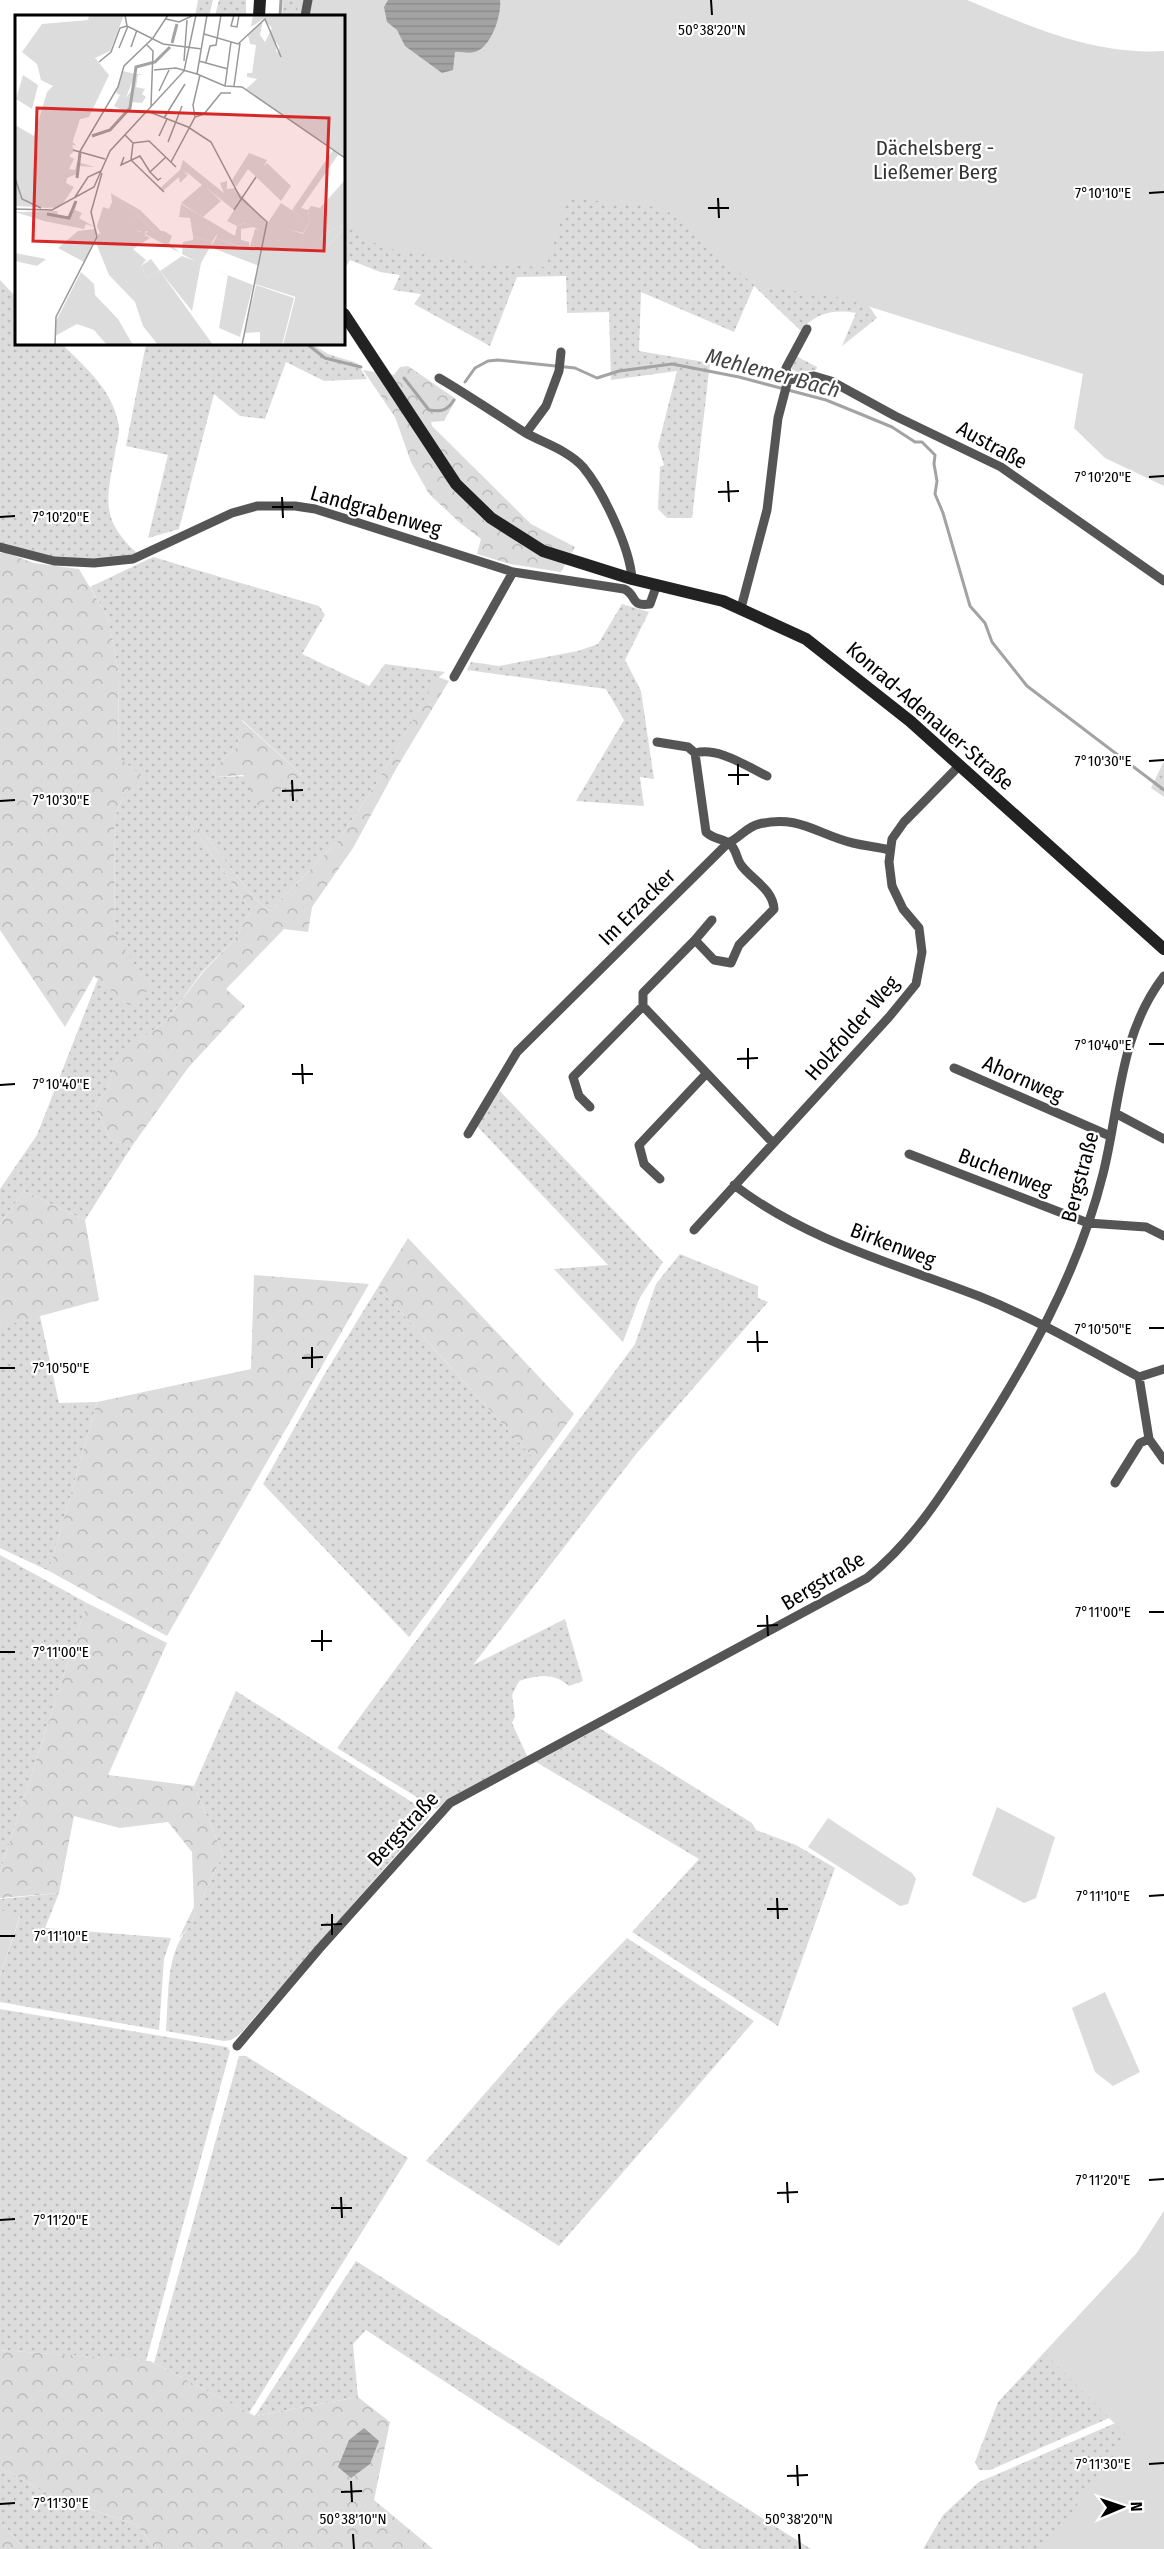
<svg xmlns="http://www.w3.org/2000/svg" width="1164" height="2549" font-family="'Fira Sans Condensed',sans-serif">
	<style>
		.grass { fill: url(#grass-dots); fill-rule: evenodd }
		.forest { fill: url(#forest-crowns) }
		.park { fill: #dcdcdc }
		.water { fill: url(#water-rules) }
		.lines { fill: none; stroke-linecap: round; stroke-linejoin: round }
		.stream { stroke: #a3a3a3; stroke-width: 3 }
		.street { stroke: #555; stroke-width: 9 }
		.secondary { stroke: #222; stroke-width: 12 }
		.ticks { fill: none; stroke: #000; stroke-width: 2 }
		.labels { text-anchor: middle; dominant-baseline: central; stroke-width: 4.5; stroke-linejoin: round; paint-order: stroke }
		.park-label { font-size: 21px; fill: #333; stroke: #fff }
		.street-label { font-size: 21px; fill: #000; stroke: #fff }
		.water-label { font-size: 22px; font-style: italic; fill: #444; stroke: #fff }
		.inset-river { fill: none; stroke: #a3a3a3; stroke-width: 3 }
		.inset-road { fill: none; stroke: #999; stroke-width: 1.5 }
		.view { fill: #d62828; fill-opacity: 0.15; stroke: #d62828; stroke-width: 3 }
		.inset-edge { fill: none; stroke: #000; stroke-width: 3 }
		.ticks-label { font-size: 15px; text-anchor: middle; fill: #000; stroke: #fff; stroke-width: 4.5; stroke-linejoin: round; paint-order: stroke }
	</style>
	<defs>
		<pattern id="grass-dots" width="8" height="8" patternUnits="userSpaceOnUse" patternTransform="scale(1.5)"><rect width="8" height="8" fill="#dcdcdc"/><path d="M2 2h.1M6 6h.1" fill="none" stroke="#bbb" stroke-width="1.8" stroke-linecap="round"/></pattern>
		<pattern id="forest-crowns" width="20" height="18" patternUnits="userSpaceOnUse" patternTransform="scale(1.5)"><rect width="20" height="18" fill="#dcdcdc"/><path d="M2 6a3 3 0 1 1 6 0M12 15a3 3 0 1 1 6 0" fill="none" stroke="#bbb"/></pattern>
		<pattern id="water-rules" width="6" height="5" patternUnits="userSpaceOnUse" patternTransform="scale(1.5)"><rect width="6" height="5" fill="#a3a3a3"/><path d="M0 2.5h6" fill="none" stroke="#8b8b8b"/></pattern>
	</defs>
	<rect width="100%" height="100%" fill="#fff"/>
	<path class="grass" d="M198,0H213L209,16H195Z
		M219,0H246V16H215Z
		M283,0H388L764,147L877,318L842,346L856,313C835,309 814,313 801,331L754,286L734,332L641,292L639,351L710,363L692,518H667L658,509L660,467L664,465L658,446L677,371L611,380L609,312L567,313L566,276L517,277L490,346L414,304L421,294L393,290L400,275L380,272L350,260L344,270V16H282Z
		M0,280L16,297V344H62C86,368 113,390 119,426C120,434 116,444 115,453C107,498 99,519 137,553L132,557L94,560L55,558L0,543Z
		M146,344H312L328,354L357,363L367,379L324,381L286,362L265,419L240,416L214,394L179,529L148,538L168,455L126,446Z
		M796,356L817,367L816,370L797,372L791,369Z
		M153,557L319,606L325,615L302,654L369,686L385,664L445,672L438,678L376,784L337,842L270,911L255,899L188,814L186,818L251,910L235,939L202,972L167,1020L117,1057L108,1087L95,1108L111,1140L132,1146L85,1220L24,1191L0,1224V1189L37,1135L98,979L129,1006L149,989L115,934L114,819L125,792L118,757L119,673L108,618L90,587ZM242,720L301,774V775L216,777L212,770L237,747Z
		M622,604L649,612L625,660L641,691L654,779L640,777L644,806L576,801L624,720L606,689L467,670L471,662L499,666L578,651L598,644Z
		M1164,761V797L1151,788Z
		M497,1088L663,1262L639,1299L623,1342L554,1269L608,1265L476,1125Z
		M680,1254L758,1286V1298L768,1302L637,1453L473,1665L565,1619L583,1681L569,1686C553,1672 538,1675 519,1681L512,1695L515,1717L512,1723L527,1756L436,1809L337,1748L635,1344L656,1284Z
		M378,1287L538,1463L409,1637L263,1484L324,1375Z
		M40,1316L59,1403L97,1402L49,1571L0,1548V1324Z
		M0,1555L87,1603L0,1872Z
		M236,1691L426,1811L429,1817L240,2034L231,2040L224,2041L166,2031C169,1998 165,1954 188,1929L223,1854L194,1786Z
		M599,1728L752,1823L756,1830L796,1845L835,1868L778,2026L632,1932L699,1859L536,1762Z
		M59,1893L45,1928L171,1938L164,1959L159,2030L0,2002V1976L20,1917L0,1910V1899Z
		M627,1938L754,2021L559,2246L426,2161L557,2011Z
		M0,2009L227,2047L230,2051L146,2361L0,2350Z
		M239,2056H246L408,2158L249,2413L154,2363Z
		M1164,2211V2394L990,2470H979L975,2462L998,2402L1137,2253Z
		M356,2261L811,2549H701L366,2330L353,2344L358,2397L255,2416Z
		M1164,2402V2521L1161,2549H923L943,2515L979,2482Z
		M0,2467L52,2496L137,2525L155,2549H24L0,2521Z"/>
	<path class="forest" d="M408,366L456,399L444,421L431,422L432,426L531,524L575,547L561,572L510,564L477,554L481,539L460,523L429,494L411,462L395,417L363,370L394,375L400,367Z
		M4,552L34,563L79,569L108,618L119,673L118,757L144,777L125,792L114,819L115,933L150,989L129,1006L94,976L65,1027L0,930V553Z
		M438,677L449,681L396,769L353,848L312,907L308,932L284,929L226,989L245,1006L188,1068L132,1146L111,1140L95,1108L108,1087L117,1056L167,1020L203,972L235,939L251,910L186,818L188,814L255,899L270,911L337,842L376,784Z
		M241,720L301,774L258,806L243,775L216,777L212,770L237,747Z
		M24,1191L85,1220L99,1300L15,1323L0,1324V1224Z
		M408,1238L574,1414L538,1463L378,1287Z
		M254,1275L369,1284L167,1636L49,1571L97,1402L251,1369Z
		M87,1603L167,1643L108,1775L194,1786L223,1854L188,1929L179,1938L194,1907L192,1852L168,1822L120,1828L74,1816L59,1893L0,1898V1872Z
		M0,2350L150,2361L255,2416L358,2397L390,2422L374,2500L433,2549H155L137,2525L52,2496L0,2467Z
		M0,2521L24,2549H0Z"/>
	<path class="park" d="M298,0H967C1032,27 1092,55 1164,51V486L1105,458L1074,428L1083,374L842,298L754,285L664,208L568,198L546,267L490,265L384,248L344,226V16H297Z
		M997,1807L1055,1837L1036,1898L1024,1903L972,1875Z
		M828,1818L912,1873L916,1879L908,1904L900,1906L808,1847Z
		M0,1910L20,1916L0,1976Z
		M1105,1992L1140,2072L1113,2086L1095,2072L1072,2008Z
		M1164,2211V2549H1044L1128,2437L1044,2353L1137,2253Z"/>
	<path class="water" d="M388,0H500C502,14 491,49 474,52C468,54 461,51 455,52L453,70L442,73L405,46L397,30L387,22L384,7Z
		M364,2428L379,2441L370,2464L351,2478L338,2467L349,2440Z"/>
	<g class="lines">
		<path class="stream" d="M280,16L281,0
			M307,344L325,358L361,367
			M404,378L429,410C441,412 447,411 454,400
			M465,382L475,368L488,361L498,360L575,368L597,378L619,371L672,364L739,377L826,400L858,413L892,427L915,442H922L935,455L934,464L937,481L935,494L943,513L970,606L985,623L992,642L1027,686L1164,790"/>
		<path class="street" d="M305,16L308,0
			M439,378C468,395 496,414 524,432C543,443 568,450 583,467C603,491 630,548 632,579
			M788,380L814,376L831,381L895,416L1001,467L1164,581
			M526,433L546,406L559,371L561,352
			M0,547L54,561L94,563L133,559L232,513L257,506H295L315,509L513,572L624,589C638,595 629,607 650,604L657,584
			M741,608L767,510L778,418L788,380L786,368L807,329
			M454,677L513,572
			M657,742L688,747L695,753
			M695,940L712,920
			M643,1006V993L695,940L714,960L731,963L739,945L774,909C773,889 752,880 741,865C736,858 737,850 730,844C723,838 714,840 706,832L695,753C719,747 746,766 767,776
			M954,1068L1110,1136
			M590,1107L579,1096L573,1077L643,1006L773,1143
			M1115,1113L1164,1139
			M468,1134L517,1052L728,843C740,838 746,827 759,824C799,814 818,835 853,843C865,846 878,847 890,850
			M909,1154L1088,1223L1146,1227L1164,1236
			M660,1179L644,1164L639,1145L706,1074
			M734,1185C807,1241 896,1264 981,1297C1036,1319 1087,1349 1139,1377L1164,1369
			M694,1230L889,1017L916,984L922,952L919,928L903,909L892,886L889,862L892,839L904,822L959,766
			M1139,1377L1149,1439L1164,1460
			M1115,1483L1140,1443L1149,1439
			M237,2046L319,1949L450,1803L867,1578C912,1542 941,1496 972,1448C1027,1363 1078,1274 1103,1174C1120,1106 1119,1034 1164,976"/>
		<path class="secondary" d="M259,16L260,0
			M344,314L456,484L491,518L543,551L632,579L723,601L806,639L910,721L1164,949"/>
	</g>
	<path class="ticks" d="M711,0L712,15M1149,193L1164,192M718,198L719,218M708,208H729M1149,477L1164,476M728,481L729,502M718,492L739,491M282,497L283,518M272,507H293M0,517L15,516M1149,761L1164,760M738,764V785M728,775H749M292,780L293,801M282,791L303,790M0,801L15,800M1149,1044H1164M748,1048V1069M737,1059L758,1058M302,1064L303,1084M292,1074H313M0,1085L15,1084M1149,1328H1164M757,1331L758,1352M747,1342H768M312,1347V1368M302,1358L323,1357M0,1368H15M1149,1612H1164M767,1615L768,1636M757,1626L778,1625M322,1630V1651M311,1641H332M0,1652H15M1149,1896L1164,1895M777,1898L778,1919M767,1909H788M332,1914V1935M321,1925L342,1924M0,1936H15M1149,2180L1164,2179M787,2182L788,2203M777,2193L798,2192M341,2197L342,2218M331,2208H352M0,2220L15,2219M1149,2464L1164,2463M797,2465L798,2486M787,2476L808,2475M351,2481L352,2502M341,2492L362,2491M0,2504L15,2503M353,2534L354,2549M799,2534L800,2549"/>
	<g class="labels">
		<g class="park-label">
			<text x="935" y="148">Dächelsberg -<tspan x="935" dy="24">Ließemer Berg</tspan></text>
		</g>
		<g class="street-label">
			<text transform="translate(992 445) rotate(29)">Austraße</text>
			<text transform="translate(376 511) rotate(16)">Landgrabenweg</text>
			<text transform="translate(930 716) rotate(41)">Konrad-Adenauer-Straße</text>
			<text transform="translate(637 907) rotate(-45)">Im Erzacker</text>
			<text transform="translate(852 1028) rotate(-49)">Holzfolder Weg</text>
			<text transform="translate(1023 1079) rotate(24)">Ahornweg</text>
			<text transform="translate(1005 1172) rotate(21)">Buchenweg</text>
			<text transform="translate(1080 1177) rotate(-75)">Bergstraße</text>
			<text transform="translate(893 1245) rotate(21)">Birkenweg</text>
			<text transform="translate(823 1581) rotate(-31)">Bergstraße</text>
			<text transform="translate(403 1829) rotate(-47)">Bergstraße</text>
		</g>
		<g class="water-label">
			<text transform="translate(773 373) rotate(15)">Mehlemer Bach</text>
		</g>
	</g>
	<g transform="translate(15 15)">
		<rect width="330" height="330" fill="#fff"/>
		<path d="M238,0H330L265,33L261,27V36L330,105V143L323,140L286,193L293,195L295,207L288,218L273,214L288,219L281,282L240,269L244,251L195,232L186,248L177,296L145,256L131,262L126,251L136,244L145,256L167,241L180,246L167,239L168,227L178,225V221L197,227L196,231L201,223L234,235L240,214L244,215L230,208L222,211L212,206L219,195L189,171L206,186L188,202L166,188L187,170L174,159L168,157L173,160L165,168L164,162L148,176L144,174L165,155L168,145L209,178L205,168L212,166V174L220,173L252,209L266,188L290,204L277,195L318,135L231,74L242,64L232,62V58H237L241,30L235,29L233,20L248,5L245,20L250,27L257,13L248,4L236,12ZM120,59H129L123,60L121,72L130,74L127,79L131,82L127,88L117,87L112,98L99,91L105,80L111,83L116,76ZM8,60L23,70L17,94L1,84ZM58,127L61,131L57,130L59,136L54,141L59,144L54,154L60,155L62,147L80,152L63,151L64,158L52,163L51,168L59,172L49,187L43,193L0,191V128L38,139ZM234,138L252,145L249,151L252,148L276,171L266,186L233,154L221,172L217,165ZM96,178L123,199L117,204L123,201L139,217L149,216L157,221L154,228L165,238L130,219L133,216L85,218L82,211L88,192L94,194L97,187ZM62,186L60,195L67,198L64,203L80,212L71,209L69,214L29,206L0,197L42,196L43,202L51,203ZM327,210L329,214L314,230L298,239L307,221ZM80,214L82,222L69,247L43,233L63,216ZM0,238L31,244L22,251L0,246ZM187,250L238,270L225,322L204,313L213,260ZM241,270L279,283L267,330H245V317L230,318Z" fill="#dcdcdc"/>
		<path d="M330,165V330H268L280,284L288,219L295,207L293,195L296,191L305,193ZM327,210L329,214L314,230L299,238L307,221ZM97,179L125,195L148,218L139,217L123,201L111,208L123,199ZM166,189L220,221L222,211L230,208L239,212L226,214V225L234,227L235,235L201,223L203,218L197,227L178,221L175,203L164,202ZM107,213L125,217L131,213L130,220L135,223L118,234L131,245L126,251L131,262L145,256L198,330H143L128,311L120,287L94,260L81,228L83,219ZM66,257L79,269L80,280L103,304L118,330H92L79,315L62,309L40,321L41,306Z" fill="#dcdcdc" fill-rule="evenodd"/>
		<path d="M74,0H109L95,36L80,43L94,60L74,102L65,104L53,141L44,151L43,162L50,165L47,183L33,193L0,189V110L19,121L32,77L38,71L26,65L22,49L7,37L27,9L73,5ZM267,0H330V131L301,107L291,116L256,89L269,77L259,51L269,17ZM108,56L120,59L111,83L101,78Z" fill="#dcdcdc"/>
		<path class="inset-river" d="M157,28L162,9M77,121L95,115L115,93L121,52L140,47L155,32M62,163L65,138M32,199L54,203L61,186"/>
		<path class="inset-road" d="M110,0L112,11L148,29L187,34M219,0L216,11L222,12L224,0M151,4L164,7L179,0M189,19L223,29L250,4L266,42M132,30L138,36L136,91M116,32L122,15M104,33L113,11M169,46L172,5M184,46L213,54M84,47L96,37L105,13L112,11M191,47L195,31L201,30L206,0M139,55L161,53L182,59L192,0M182,59L210,71L227,72L330,143M210,71L216,27M219,71L225,28M144,76L154,55M132,96L173,112L196,127L225,182L252,207L227,330M180,102L189,99L206,78H216M149,103L170,69M110,120L118,128L134,126L161,152M144,121L152,104M153,127L167,91M118,128L116,145L149,177M58,135L90,144M64,138L103,72L109,51L138,23L153,0M109,142L106,150L125,141L135,157M156,147L180,102L178,90L185,60M0,163L7,184L26,193M146,163L143,165L135,157L151,142M60,182L73,162L86,156M0,194L37,195L79,172L95,136L169,56L181,0M219,195L241,162M40,330L41,302L82,222L76,197L87,158"/>
		<path class="view" d="M22,93L314,103L309,236L18,226Z"/>
		<rect width="330" height="330" class="inset-edge"/>
	</g>
	<g class="ticks-label">
		<text x="712" y="35">50°38'20"N</text>
		<text x="1103" y="198">7°10'10"E</text>
		<text x="1103" y="482">7°10'20"E</text>
		<text x="61" y="522">7°10'20"E</text>
		<text x="1103" y="766">7°10'30"E</text>
		<text x="61" y="805">7°10'30"E</text>
		<text x="1103" y="1050">7°10'40"E</text>
		<text x="61" y="1089">7°10'40"E</text>
		<text x="1103" y="1334">7°10'50"E</text>
		<text x="61" y="1373">7°10'50"E</text>
		<text x="1103" y="1617">7°11'00"E</text>
		<text x="61" y="1657">7°11'00"E</text>
		<text x="1103" y="1901">7°11'10"E</text>
		<text x="61" y="1941">7°11'10"E</text>
		<text x="1103" y="2185">7°11'20"E</text>
		<text x="61" y="2225">7°11'20"E</text>
		<text x="1103" y="2469">7°11'30"E</text>
		<text x="61" y="2508">7°11'30"E</text>
		<text x="353" y="2524">50°38'10"N</text>
		<text x="799" y="2524">50°38'20"N</text>
	</g>
	<g transform="translate(1122 2507) rotate(88)" stroke="#ffffff" stroke-width="4.5" paint-order="stroke">
	<path d="M0-4.5L10 22L0 15L-10 22Z" fill="#000000"/>
	<text y="-9" font-size="16" font-weight="bold" text-anchor="middle" fill="#000000">N</text>
	</g>
</svg>
